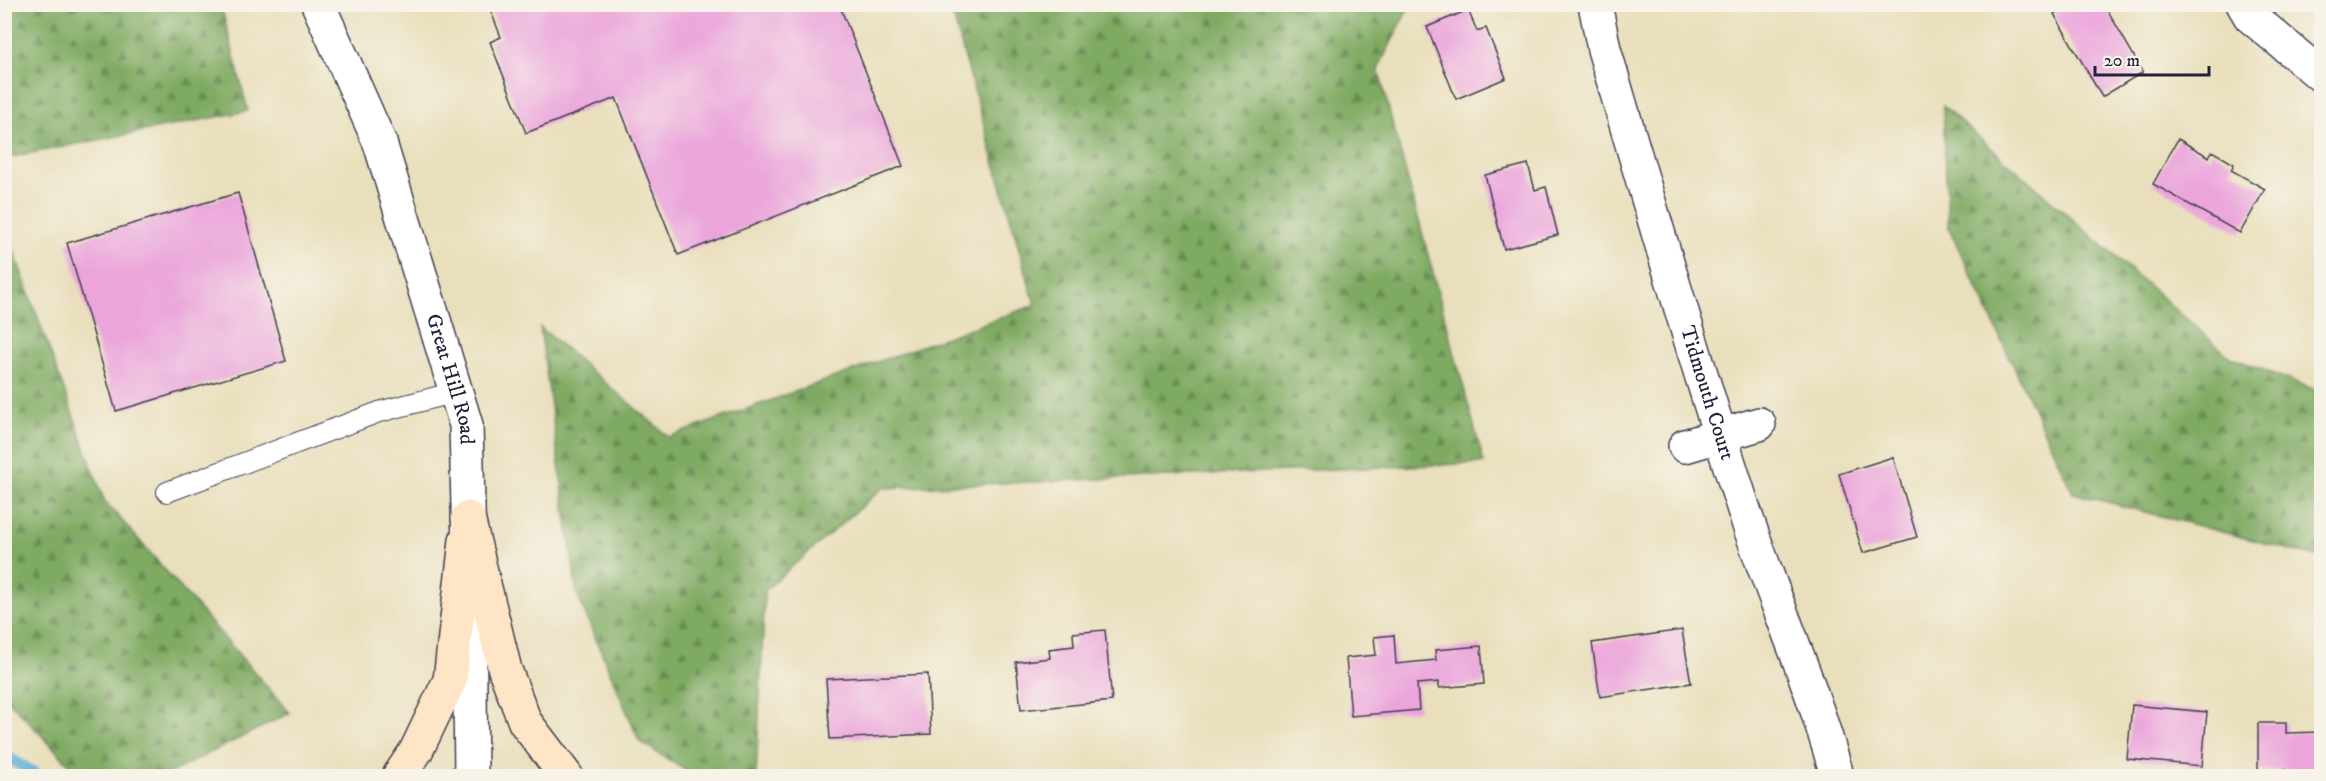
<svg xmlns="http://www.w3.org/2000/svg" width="2326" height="781" font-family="'IM FELL DW Pica',serif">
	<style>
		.forest { fill: url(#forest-firs); stroke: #50664e; stroke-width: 1.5 }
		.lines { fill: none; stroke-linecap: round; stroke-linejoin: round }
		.stream { stroke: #5badd6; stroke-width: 12 }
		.building { fill: #eba5db }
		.lane-casing { stroke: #403e4e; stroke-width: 22 }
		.street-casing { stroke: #403e4e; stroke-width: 36 }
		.secondary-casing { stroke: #403e4e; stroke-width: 36 }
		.lane { stroke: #fff; stroke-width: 20 }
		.street { stroke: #fff; stroke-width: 33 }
		.secondary { stroke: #fde5c5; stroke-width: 33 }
		.labels { text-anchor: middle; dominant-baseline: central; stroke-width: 5; stroke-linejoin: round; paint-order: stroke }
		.street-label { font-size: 21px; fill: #22223b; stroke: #f7f3e8 }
	</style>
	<defs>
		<pattern id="forest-firs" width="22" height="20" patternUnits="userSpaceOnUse" patternTransform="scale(1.5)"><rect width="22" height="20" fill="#7faa62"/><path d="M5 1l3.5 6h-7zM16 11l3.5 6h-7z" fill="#688a52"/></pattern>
	</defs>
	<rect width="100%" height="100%" fill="#f7f3e8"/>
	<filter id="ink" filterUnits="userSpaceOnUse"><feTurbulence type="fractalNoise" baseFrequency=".0167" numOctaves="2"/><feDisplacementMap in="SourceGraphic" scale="12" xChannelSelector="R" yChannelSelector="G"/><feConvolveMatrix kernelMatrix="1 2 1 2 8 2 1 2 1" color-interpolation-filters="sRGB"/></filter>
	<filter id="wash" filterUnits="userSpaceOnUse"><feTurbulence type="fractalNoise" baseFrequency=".008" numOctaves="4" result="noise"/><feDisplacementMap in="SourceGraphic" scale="24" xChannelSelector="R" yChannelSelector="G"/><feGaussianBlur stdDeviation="1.35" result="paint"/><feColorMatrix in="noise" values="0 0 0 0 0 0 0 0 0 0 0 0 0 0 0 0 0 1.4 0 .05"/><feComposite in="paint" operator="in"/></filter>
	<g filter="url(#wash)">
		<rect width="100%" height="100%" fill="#e9dfbc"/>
		<path class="forest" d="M5,4L221,5L248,111L5,158Z
			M950,5H1410L1378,69L1484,463L883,488L765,590L756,776H694L639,741L577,594L540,327L669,437L1035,305Z
			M1943,106L2230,357L2321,392V558L2073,493L1948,226Z
			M5,227L104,500L290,713L164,776H80L5,697Z"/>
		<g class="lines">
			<path class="stream" d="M4,755L39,776"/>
		</g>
		<g id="blocks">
			<path class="building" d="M488,4H839L903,166L678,255L616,98L526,133L490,42L501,37Z
				M2069,4H2104L2143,72L2102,97L2054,14Z
				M1468,10L1477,31L1486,28L1506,78L1456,99L1427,27Z
				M2178,139L2209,157L2212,151L2234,164L2231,170L2265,189L2240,233L2153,184Z
				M1528,164L1535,190L1546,187L1558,235L1504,249L1485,175Z
				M238,193L286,361L116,411L67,243Z
				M1893,457L1917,537L1863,553L1839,474Z
				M1105,630L1112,701L1021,710L1016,662L1050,658L1049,649L1074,646L1073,633Z
				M1682,630L1691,683L1600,697L1592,643Z
				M1394,635L1396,664L1436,660L1435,650L1481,646L1484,684L1439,688V682L1417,684L1419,710L1351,716L1346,658L1376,655L1374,637Z
				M928,674L931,734L830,739L826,679Z
				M2132,705L2207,712L2202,766L2127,759Z
				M2258,723H2286V733L2322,732V776H2286V770L2258,771Z"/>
		</g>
	</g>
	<g filter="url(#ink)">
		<use href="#blocks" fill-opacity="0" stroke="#403e4e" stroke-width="1.5"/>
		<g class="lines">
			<defs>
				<path id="lane" d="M167,492L379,412L456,392"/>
				<g id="street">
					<path id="s1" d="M318,4L380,143L466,425L469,547"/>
					<path id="s2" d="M1595,4L1604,49C1650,206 1696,363 1747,519C1776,605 1814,689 1837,776"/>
					<path d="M2243,4L2250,16L2322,76"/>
					<path d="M1685,446L1759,424"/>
					<path d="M469,607L471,776"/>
				</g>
				<path id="secondary" d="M468,518L505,670L525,722L566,776
					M399,776L416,751L450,680L466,540"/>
			</defs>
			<use href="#lane" class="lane-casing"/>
			<use href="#street" class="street-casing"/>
			<use href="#secondary" class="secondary-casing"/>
			<use href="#lane" class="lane"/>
			<use href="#street" class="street"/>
			<use href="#secondary" class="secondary"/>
		</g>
	</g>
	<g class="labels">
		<g class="street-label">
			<text stroke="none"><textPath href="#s1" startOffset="399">Great Hill Road</textPath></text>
			<text stroke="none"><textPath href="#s2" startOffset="405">Tidmouth Court</textPath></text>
		</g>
	</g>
	<rect width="2326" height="781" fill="none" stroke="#f7f3e8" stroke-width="24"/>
	<path d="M2095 66v9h114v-9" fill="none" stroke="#22223b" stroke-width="3"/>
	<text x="2104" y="66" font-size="18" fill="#22223b" stroke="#f7f3e8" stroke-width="4.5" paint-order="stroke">20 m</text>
</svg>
